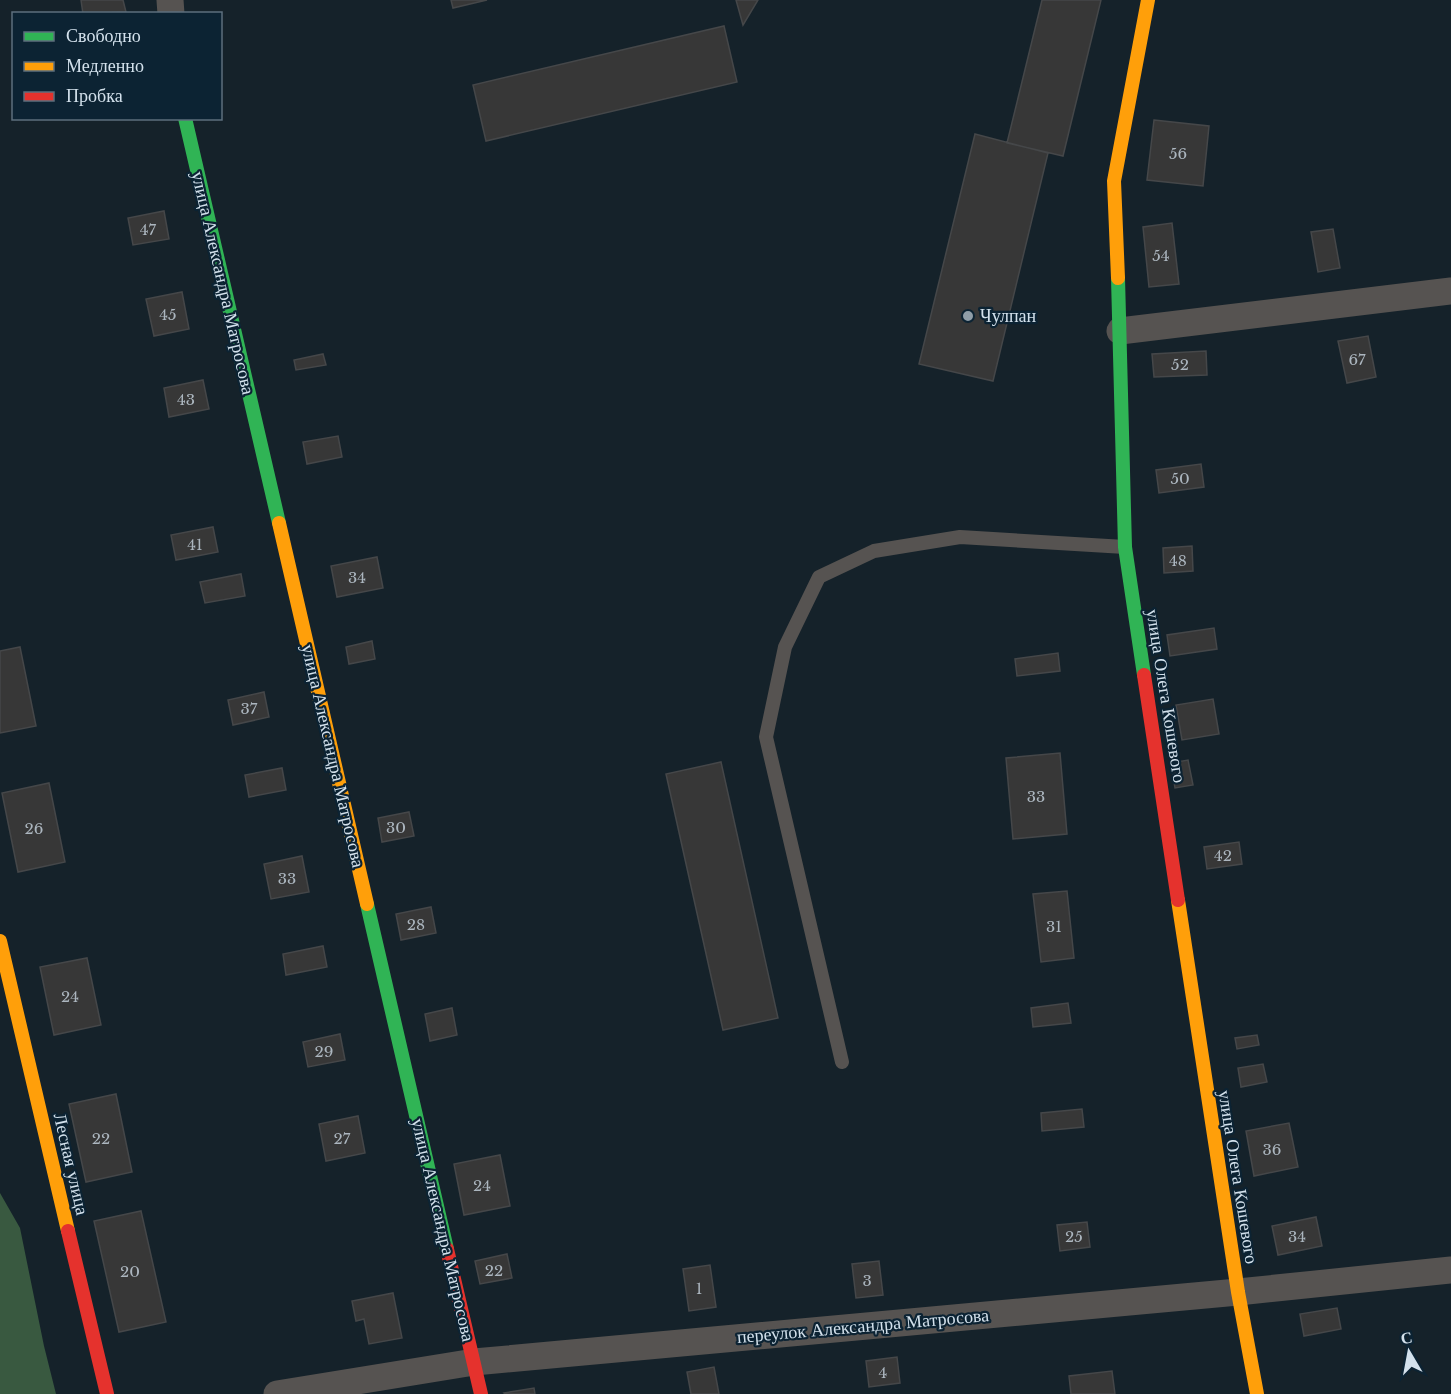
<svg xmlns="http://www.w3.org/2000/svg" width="1451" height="1394" font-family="'Libre Baskerville',serif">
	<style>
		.forest { fill: #395940 }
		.building { fill: #373737; stroke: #454749; stroke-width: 1.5 }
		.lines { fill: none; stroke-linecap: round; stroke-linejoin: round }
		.lane { stroke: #565351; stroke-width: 14 }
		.street { stroke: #565351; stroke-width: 27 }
		.fast { stroke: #30b455; stroke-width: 14 }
		.slow { stroke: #ff9f0a; stroke-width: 14 }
		.jam { stroke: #e5322d; stroke-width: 14 }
		.poi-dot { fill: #909ea8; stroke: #0c2333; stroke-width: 2 }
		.labels { text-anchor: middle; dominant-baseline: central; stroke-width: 4.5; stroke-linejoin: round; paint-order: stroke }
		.number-label { font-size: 15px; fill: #acb6bf }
		.street-label { font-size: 18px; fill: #d3e1ec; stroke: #0c2333 }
		.poi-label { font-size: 18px; fill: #d3e1ec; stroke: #0c2333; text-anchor: start }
	</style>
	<rect width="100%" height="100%" fill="#15222a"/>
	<path class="forest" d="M0,1193L20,1228L44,1346L56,1394H0Z"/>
	<path class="building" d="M81,0H123L126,12L83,14Z
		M451,0H487L453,8Z
		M736,0H758L743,25Z
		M1042,0H1101L1063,156L1007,143Z
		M724,26L737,82L486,141L473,85Z
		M1154,120L1209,126L1203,186L1147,180Z
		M975,134L1048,153L993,381L919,364Z
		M164,211L169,239L133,245L128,218Z
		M1172,223L1179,284L1149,287L1143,227Z
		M1333,229L1340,268L1318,272L1311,232Z
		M182,292L189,329L154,336L146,299Z
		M1368,336L1376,377L1347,383L1338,341Z
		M1206,351L1207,375L1154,377L1152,354Z
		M323,354L326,365L296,370L294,360Z
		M203,380L209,409L169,417L164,388Z
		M338,436L342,457L307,464L303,442Z
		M1201,464L1204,487L1159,493L1156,470Z
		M213,527L218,552L176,560L171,535Z
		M1192,546L1193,571L1164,573L1163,548Z
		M377,557L383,588L337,597L331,566Z
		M241,574L245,596L205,603L200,582Z
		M1214,628L1217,649L1170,656L1167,635Z
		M372,641L375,659L349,664L346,647Z
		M20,647L36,726L0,733V651Z
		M1058,653L1060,671L1017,676L1015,659Z
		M264,692L269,717L233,725L228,700Z
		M1213,699L1219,734L1182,740L1176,705Z
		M1060,753L1067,834L1013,839L1006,758Z
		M1188,760L1193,785L1175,788L1171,763Z
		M721,762L778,1018L723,1030L666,774Z
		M282,768L286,790L249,797L245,775Z
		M49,783L65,862L18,872L2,793Z
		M409,812L414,836L382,842L378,818Z
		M1239,842L1242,864L1207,869L1204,847Z
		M302,856L309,892L271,899L264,864Z
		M1067,891L1074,958L1041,962L1033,894Z
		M431,907L436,933L401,940L396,914Z
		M323,946L327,967L286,975L283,954Z
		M87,958L101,1025L54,1035L40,967Z
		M1068,1003L1071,1023L1033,1027L1031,1008Z
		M452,1008L457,1035L430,1041L425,1014Z
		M340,1034L345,1060L308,1067L303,1042Z
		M1257,1035L1259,1045L1237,1049L1235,1038Z
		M1263,1064L1267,1082L1241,1087L1238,1068Z
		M116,1094L132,1172L86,1182L69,1104Z
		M1082,1109L1084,1127L1042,1131L1041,1113Z
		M358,1116L365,1153L326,1161L319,1124Z
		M1289,1123L1298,1167L1254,1176L1246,1131Z
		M500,1155L510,1206L464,1215L454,1164Z
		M141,1211L166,1322L119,1332L94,1221Z
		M1316,1217L1322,1246L1278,1255L1272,1226Z
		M1087,1222L1090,1247L1060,1251L1057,1225Z
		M507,1254L512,1278L480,1284L475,1261Z
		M879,1261L883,1295L856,1298L852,1264Z
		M710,1265L716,1307L689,1311L683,1269Z
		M393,1293L402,1338L369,1344L364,1319L356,1321L352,1301Z
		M1337,1308L1341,1329L1304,1336L1300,1314Z
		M897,1357L900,1383L869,1387L866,1361Z
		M714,1367L719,1394H691L687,1372Z
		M1112,1371L1115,1394H1071L1069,1376Z
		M534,1388L535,1394H505L504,1393Z"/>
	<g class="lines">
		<path class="lane" d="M842,1062L766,737L785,647L819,577L874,551L960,537L1125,547"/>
		<path class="street" d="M170,0L171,14
			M1120,331L1451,291
			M277,1394L474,1362L1238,1292L1451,1270"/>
		<path class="fast" d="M185,118L279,523
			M1118,278L1125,547L1144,675
			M367,904L447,1249"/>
		<path class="slow" d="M1118,278L1114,181L1148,0
			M279,523L367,904
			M1178,900L1238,1292L1257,1394
			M0,941L68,1231"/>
		<path class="jam" d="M1144,675L1178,900
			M68,1231L107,1394
			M447,1249L481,1394"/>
	</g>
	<circle class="poi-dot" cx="968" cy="316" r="6"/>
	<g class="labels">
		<g class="number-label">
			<text x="1178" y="153">56</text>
			<text x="148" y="229">47</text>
			<text x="1161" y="255">54</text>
			<text x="168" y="314">45</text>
			<text x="1357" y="359">67</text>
			<text x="1180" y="364">52</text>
			<text x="186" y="399">43</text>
			<text x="1180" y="478">50</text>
			<text x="195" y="544">41</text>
			<text x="1178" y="560">48</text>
			<text x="357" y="577">34</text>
			<text x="249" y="708">37</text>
			<text x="1036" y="796">33</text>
			<text x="396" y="827">30</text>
			<text x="34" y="828">26</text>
			<text x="1223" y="855">42</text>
			<text x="287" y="878">33</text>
			<text x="416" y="924">28</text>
			<text x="1054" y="926">31</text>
			<text x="70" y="996">24</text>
			<text x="324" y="1051">29</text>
			<text x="101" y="1138">22</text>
			<text x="342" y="1138">27</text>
			<text x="1272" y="1149">36</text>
			<text x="482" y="1185">24</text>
			<text x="1074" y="1236">25</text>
			<text x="1297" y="1236">34</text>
			<text x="494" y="1270">22</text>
			<text x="130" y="1271">20</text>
			<text x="867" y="1280">3</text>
			<text x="699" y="1288">1</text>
			<text x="883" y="1372">4</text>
		</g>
		<g class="street-label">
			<text transform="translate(223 283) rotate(77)">улица Александра Матросова</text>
			<text transform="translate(1166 696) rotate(81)">улица Олега Кошевого</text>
			<text transform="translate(333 756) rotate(77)">улица Александра Матросова</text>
			<text transform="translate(71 1164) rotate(77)">Лесная улица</text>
			<text transform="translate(1238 1177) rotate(81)">улица Олега Кошевого</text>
			<text transform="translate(443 1230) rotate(77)">улица Александра Матросова</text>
			<text transform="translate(863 1326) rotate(-5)">переулок Александра Матросова</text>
		</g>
		<g class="poi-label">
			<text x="980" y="316">Чулпан</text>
		</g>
	</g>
	<rect x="12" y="12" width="210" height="108" fill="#0c2333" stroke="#5c6f7d" stroke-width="1.5"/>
	<rect x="24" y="32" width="30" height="9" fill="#30b455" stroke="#5c6f7d" stroke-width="1.5"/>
	<text x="66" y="42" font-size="18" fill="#d3e1ec">Свободно</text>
	<rect x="24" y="62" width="30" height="9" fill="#ff9f0a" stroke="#5c6f7d" stroke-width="1.5"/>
	<text x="66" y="72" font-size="18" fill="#d3e1ec">Медленно</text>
	<rect x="24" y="92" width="30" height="9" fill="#e5322d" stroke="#5c6f7d" stroke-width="1.5"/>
	<text x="66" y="102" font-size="18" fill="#d3e1ec">Пробка</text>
	<g transform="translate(1409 1352) rotate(350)" stroke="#0c2333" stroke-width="4.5" paint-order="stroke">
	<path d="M0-4.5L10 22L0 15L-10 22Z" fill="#d3e1ec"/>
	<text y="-9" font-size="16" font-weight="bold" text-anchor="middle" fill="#d3e1ec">С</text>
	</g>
</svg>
